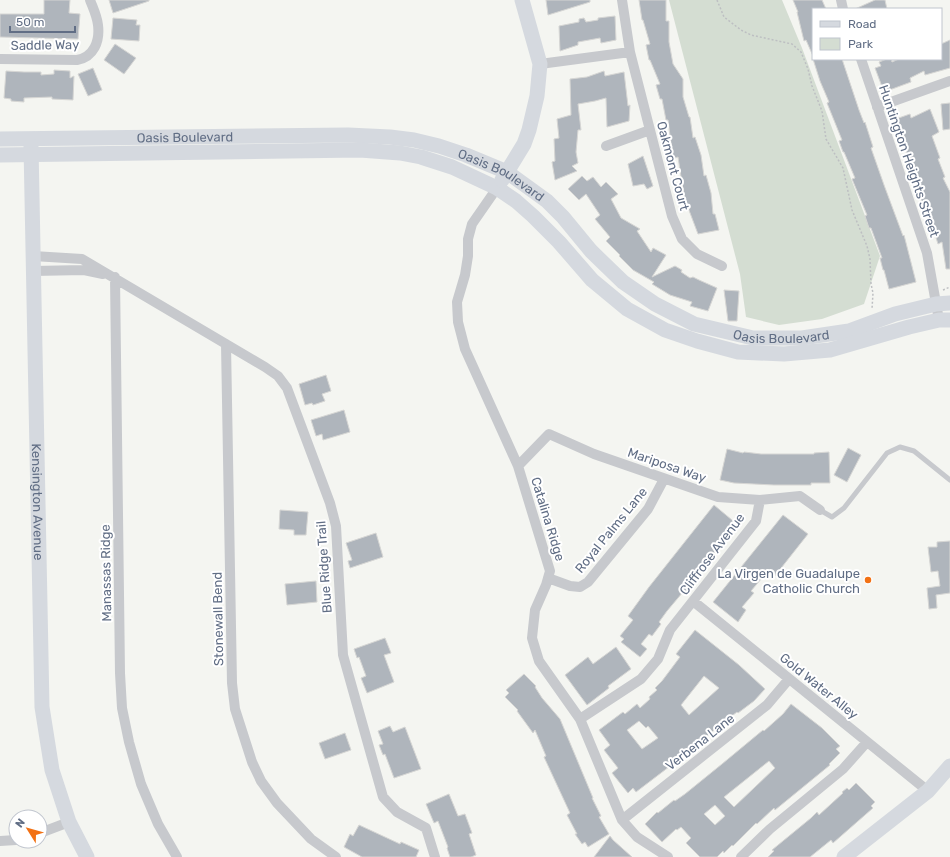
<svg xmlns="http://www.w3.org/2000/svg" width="950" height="857" font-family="Rubik,sans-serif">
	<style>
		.green { fill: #d4ddd2 }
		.building { fill: #afb5bc; stroke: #d6d6d4; fill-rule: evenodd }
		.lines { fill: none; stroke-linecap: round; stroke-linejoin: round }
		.path { stroke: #bdbfc2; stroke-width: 1.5; stroke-dasharray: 2 2; stroke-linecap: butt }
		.lane { stroke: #c7c9cd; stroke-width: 5 }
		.street { stroke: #c7c9cd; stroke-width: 10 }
		.secondary { stroke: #d5d9df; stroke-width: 15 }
		.poi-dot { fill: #f27114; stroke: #fff; stroke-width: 1.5 }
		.labels { text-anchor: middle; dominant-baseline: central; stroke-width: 4; stroke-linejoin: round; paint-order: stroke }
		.street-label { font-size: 13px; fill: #616e85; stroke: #fff }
		.poi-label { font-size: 13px; fill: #616e85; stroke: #fff; text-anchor: end }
	</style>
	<rect width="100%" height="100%" fill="#f4f5f1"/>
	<path class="green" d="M669,0H782L802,48L880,256L864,304L822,319L779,325L746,317L740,274Z"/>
	<path class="building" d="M44,0H70L69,13L80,14L78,39L0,37V14H44Z
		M109,0H149V1L113,13Z
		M546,0H590V2L548,15Z
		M639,0H666V21H669V42L673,64L683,79V97L689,117H690L693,138L695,137L701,155L704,176L706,175L711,193L713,214H715L719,230L698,234L684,197L678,157L673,159L668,120H666L662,99H660L656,85L660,84L650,60H649L646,45L650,44L643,20H642Z
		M793,0H822L826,9H813V56L806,40L804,41L797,12H798Z
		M875,0H885L887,9H855Z
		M615,16L616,40L601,43L600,38L578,42V45L560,51L559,26L579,22V19L584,18L586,22L598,20V18Z
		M113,18L137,20L136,25H140L139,41L111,39Z
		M950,40V68L925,75L924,71L910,78L911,82L884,92L875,68L881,66L879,62L887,59H891L892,62L899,59H941V44Z
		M115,44L136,58L124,74L104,60Z
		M813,59H842L859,110L864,123L865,122L873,147L871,148L884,185L903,236L904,235L916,282L889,289L884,270H883L880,258H882L871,228H869L865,216L867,215L852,179L855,178L844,152H843L839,141L842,140L827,103L829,102L820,81Z
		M93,68L102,90L88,96L78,74Z
		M54,70L70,71V78L74,76L73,100L52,99V97L24,98V102L11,101V99L4,98L6,71L24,72H41V75L54,74Z
		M604,71L605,76L624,72L628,106L630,105L629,121L607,127L606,98L595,101L578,104L581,130H578L576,152L578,163L572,166L577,171L555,180L552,162L555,161L554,139L559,138L557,119L571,115L570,79L587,77Z
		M950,103V129L943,130L941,104Z
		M930,109L939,132L932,136L940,158L938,159L945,177L943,178L950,192V269H946L942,242L938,244L932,225H931L926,203L922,204L913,171L904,146H903L893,120L910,114L911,118Z
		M643,156L653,186L647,189L644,184L633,186L628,164Z
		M582,176L587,181L593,177L601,187L606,182L618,194L611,199L621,218L640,229L637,231L651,252L653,248L666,255L652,277L675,266L682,270L681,272L690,278L693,277L699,280L717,288L708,311L690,306L692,302L670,295L652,284L654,282L633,270L619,256L620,255L606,241L610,237L595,219L600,215L586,194L579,200L568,189Z
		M724,290L739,291L737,321H728Z
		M326,375L331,391L322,394L325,401L313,405L312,403L305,405L299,384Z
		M344,410L350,432L323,440L322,434L316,436L311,420Z
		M848,448L861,455L847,482L834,475Z
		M727,449L743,453L744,452L761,454H814V453L829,452L830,483H811V485H774L734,483L720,480Z
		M714,505L738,525L717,549L685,593L683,592L667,611L659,622L661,624L652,636L649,634L641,644L647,649L640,657L621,642L624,639L620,636L633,620L628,616L649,587Z
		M280,510L308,512L306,535H294V530L279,529Z
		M783,515L808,534L774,577L767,572L751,591L754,593L742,607L746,610L738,622L713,602Z
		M376,533L383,557L350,568L348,561L352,560L346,543Z
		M950,541V593L936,595L937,608L929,609L927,588L940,586L938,571L931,572L928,547H937V542Z
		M316,581L317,602L287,605L285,584Z
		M695,630L739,665L765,689L754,701L738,713L737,712L724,722L678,760L636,792L633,788L628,793L612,773L618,768L604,750L610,745L599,730L623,712L625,714L637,704L640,708L650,699L649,697L657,690L655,688L662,681L680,657L676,654ZM704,676L719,688L689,715L681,705ZM639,721L646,728L648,726L658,738L642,749L627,730Z
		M385,638L391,653L384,655L394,682L367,693L361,678L366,676L359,657L357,658L354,649Z
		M616,647L631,669L608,686L609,688L587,705L565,675L588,657L593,664Z
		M524,674L536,686L535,687L542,698L560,719L593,798H592L601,816L599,817L609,834L588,847L585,842L582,844L575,834H577L567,815L570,813L544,757L546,756L535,730L533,733L517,711L518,710L505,697L509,693L506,690Z
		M791,704L822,728L840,746L836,749L840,753L829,764L830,765L775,810L774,808L757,824L756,823L733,846L732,845L724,853L723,851L717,857H700L686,843L691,838L681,827L677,830L676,829L662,842L645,824L657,812L658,813L674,800L675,801L685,794L722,764L763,730L764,731L783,714ZM769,761L775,768L734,807L724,797ZM715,805L725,816L715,825L704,814Z
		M390,726L393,732L405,727L421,769L394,778L385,754L383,755L379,745L383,744L378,731Z
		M345,733L351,750L325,759L319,743Z
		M856,783L875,802L871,806L873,808L833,843L831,840L810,857H768L774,851L772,850L811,818L817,812L819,815L843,793L842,792L847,788L849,790Z
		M449,794L458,816L465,814L472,833L469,834L476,855L471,857H450L447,848L448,847L438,821L434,823L426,804Z
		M359,825L400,844L401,842L419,850L416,857H362L344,847L350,834L353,836Z
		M610,836L613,840L632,857H594Z"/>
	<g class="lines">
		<path class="path" d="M717,0L724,17L741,30L751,35L792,44L801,52L808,69L812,86L822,111L826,139L843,168L852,210L867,246L870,259L871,284L873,293L872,309
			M943,290L950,287"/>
		<path class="lane" d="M820,510L832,517L844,508L887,453L900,447L914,451L950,480"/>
		<path class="street" d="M622,0L630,52L672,216L682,239L697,254L722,266
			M841,0L843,9
			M0,59L77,60C94,57 100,41 98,25C97,16 93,8 90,0
			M861,59L927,253L939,320
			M540,64L630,52
			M877,107L950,81
			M606,146L650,130
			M497,188L472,224L468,239V256L465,275L457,302L458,322L465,349L518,466L550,571L546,585L535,610L532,638L539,661L580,719L622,820L637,837L668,857
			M33,256L82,259L265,367L278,376L287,388L330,503L336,526L343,655L383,797L397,812L426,828L435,857
			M33,271L84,270L103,274
			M115,277L120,673L122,708L129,742L141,784L158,824L177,857
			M226,344L232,683L235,709L252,762L261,781L277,803L311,839L336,857
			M518,466L549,434L594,454L718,497L760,500L800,496L820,510
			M548,578L570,586L580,587L588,582L648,509L664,479
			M693,601L928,791
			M580,719L641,679L658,659L670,630L756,521L760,500
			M622,820L767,705L789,679
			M40,833L69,822
			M0,841L16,840
			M741,857L770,829L843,769L867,742"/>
		<g class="secondary">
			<path id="s1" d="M0,139L348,135L390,137L414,140L439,146L466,155L507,172L547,201L563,217L591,251L623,282L655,304L694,324L753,338H802L849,331L895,314L936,304L950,303"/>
			<path id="s2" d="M31,146L42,707L52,770L69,822L87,857"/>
			<path d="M0,155L360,150L400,153L421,157L452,167L497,188L516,201L533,216L559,242L592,280L627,309L665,330L697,341L738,352L784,354L830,350L909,327L939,320H950"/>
			<path d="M502,180L524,144L529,130L537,96L540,64L522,0"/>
			<path d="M844,857L928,791L950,766"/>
		</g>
	</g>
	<circle class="poi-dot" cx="868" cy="580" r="4"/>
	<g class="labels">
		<g class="street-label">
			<text transform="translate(45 45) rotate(-1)">Saddle Way</text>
			<text stroke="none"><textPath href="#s1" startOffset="185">Oasis Boulevard</textPath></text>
			<text transform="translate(909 161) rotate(71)">Huntington Heights Street</text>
			<text transform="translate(673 166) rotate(75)">Oakmont Court</text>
			<text stroke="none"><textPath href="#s1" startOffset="509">Oasis Boulevard</textPath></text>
			<text stroke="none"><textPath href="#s1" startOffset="845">Oasis Boulevard</textPath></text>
			<text transform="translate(667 465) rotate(19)">Mariposa Way</text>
			<text stroke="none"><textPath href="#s2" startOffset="356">Kensington Avenue</textPath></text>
			<text transform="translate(548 519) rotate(73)">Catalina Ridge</text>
			<text transform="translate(611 530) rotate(-51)">Royal Palms Lane</text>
			<text transform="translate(712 554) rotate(-53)">Cliffrose Avenue</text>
			<text transform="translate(324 567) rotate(-94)">Blue Ridge Trail</text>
			<text transform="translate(106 573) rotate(-91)">Manassas Ridge</text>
			<text transform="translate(218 619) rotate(-91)">Stonewall Bend</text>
			<text transform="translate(819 686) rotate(39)">Gold Water Alley</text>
			<text transform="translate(700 742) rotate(-38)">Verbena Lane</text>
		</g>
		<g class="poi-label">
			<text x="860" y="573">La Virgen de Guadalupe<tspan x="860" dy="15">Catholic Church</tspan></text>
		</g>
	</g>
	<rect x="812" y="8" width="130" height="52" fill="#ffffff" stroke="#c0c5ce"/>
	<rect x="820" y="21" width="20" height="6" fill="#d5d9df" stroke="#c0c5ce"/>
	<text x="848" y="28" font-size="12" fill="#616e85">Road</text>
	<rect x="820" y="38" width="20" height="12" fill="#d4ddd2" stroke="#c0c5ce"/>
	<text x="848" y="48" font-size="12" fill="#616e85">Park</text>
	<g transform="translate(28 829) rotate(307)"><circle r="19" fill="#ffffff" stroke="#c0c5ce"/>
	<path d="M0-3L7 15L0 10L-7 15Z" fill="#f27114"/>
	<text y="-6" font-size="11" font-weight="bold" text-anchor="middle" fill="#616e85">N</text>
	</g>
	<path d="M10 26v6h65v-6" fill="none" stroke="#616e85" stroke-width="2"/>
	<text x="16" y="26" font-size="12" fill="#616e85" stroke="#ffffff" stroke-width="3" paint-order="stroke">50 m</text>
</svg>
